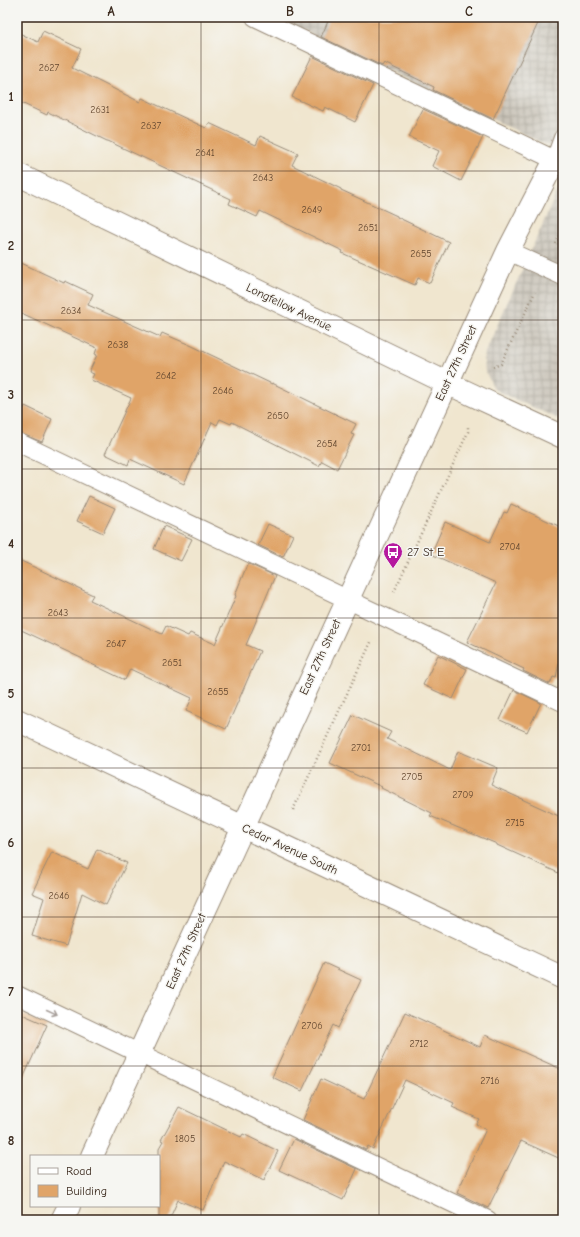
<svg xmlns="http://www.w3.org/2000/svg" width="580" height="1237" font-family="'Comic Neue',sans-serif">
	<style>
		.industrial { fill: url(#industrial-grid) }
		.building { fill: #e0a468 }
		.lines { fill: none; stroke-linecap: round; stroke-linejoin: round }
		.lane-casing { stroke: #968876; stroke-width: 20 }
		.street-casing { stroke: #968876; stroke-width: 24 }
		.secondary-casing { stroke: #968876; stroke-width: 24 }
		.path { stroke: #968876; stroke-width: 2.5; stroke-dasharray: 1 3; stroke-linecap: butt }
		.lane { stroke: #fff; stroke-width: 18 }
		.street { stroke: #fff; stroke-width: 22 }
		.secondary { stroke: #fff; stroke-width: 22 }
		.oneway { stroke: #a79f9a }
		.grid { fill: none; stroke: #3b2a1e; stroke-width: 1; stroke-opacity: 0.55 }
		.labels { text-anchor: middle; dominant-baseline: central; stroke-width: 3; stroke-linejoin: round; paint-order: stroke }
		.number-label { font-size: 10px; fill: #644830 }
		.street-label { font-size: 12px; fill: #3b2a1e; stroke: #f6f6f2 }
		.poi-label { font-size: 12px; fill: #3b2a1e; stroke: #f6f6f2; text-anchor: start }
		.neatline { fill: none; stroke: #3b2a1e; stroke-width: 1.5 }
		.grid-label { font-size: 13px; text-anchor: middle; font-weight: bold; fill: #3b2a1e }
	</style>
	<defs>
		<pattern id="industrial-grid" width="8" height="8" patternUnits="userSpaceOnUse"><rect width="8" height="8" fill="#c9c3b8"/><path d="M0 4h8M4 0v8" fill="none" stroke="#a49f95"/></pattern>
	</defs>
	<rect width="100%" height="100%" fill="#f6f6f2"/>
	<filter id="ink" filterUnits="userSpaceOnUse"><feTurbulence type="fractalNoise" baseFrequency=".025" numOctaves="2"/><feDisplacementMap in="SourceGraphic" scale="8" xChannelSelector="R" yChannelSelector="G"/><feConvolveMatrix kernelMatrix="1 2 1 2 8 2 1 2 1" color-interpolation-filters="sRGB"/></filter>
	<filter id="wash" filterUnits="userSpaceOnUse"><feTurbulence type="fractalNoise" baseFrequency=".012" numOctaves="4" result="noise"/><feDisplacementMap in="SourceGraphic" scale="16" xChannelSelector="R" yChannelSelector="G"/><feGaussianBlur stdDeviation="0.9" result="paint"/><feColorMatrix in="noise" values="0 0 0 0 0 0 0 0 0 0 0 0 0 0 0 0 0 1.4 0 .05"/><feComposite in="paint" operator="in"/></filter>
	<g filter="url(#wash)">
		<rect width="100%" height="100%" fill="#f0e6cf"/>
		<path class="industrial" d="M275,17H563V152L532,138Z
			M563,179V421L495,390L485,371L484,355Z"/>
		<g id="blocks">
			<path class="building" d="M330,17H541L493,119L433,90L434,87L384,63L382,66L321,37Z
				M43,31L81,49L72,68L140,102L142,98L206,128L209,123L256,145L260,136L298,153L292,165L341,189V190L397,216V217L449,242L430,283L418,278L415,285L342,253L343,251L260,211L257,217L229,204L231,199L108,141H107L48,112L47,115L17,101V32L38,42Z
				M312,56L373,85L355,122L325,107L323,111L292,97Z
				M423,109L483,137L461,181L432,166L439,151L409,137Z
				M17,261L64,283L65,281L93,294L88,305L160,337L162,333L190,345L272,384V383L356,424L351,434L354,435L337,469L322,461L319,466L232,422L231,424L220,419L217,425L212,422L184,484L130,459L128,465L105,454L131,398L91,380L94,374L89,372L97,355L95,354L97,348L17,311Z
				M25,406L52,419L42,442L17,432V424Z
				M89,496L115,508L103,533L77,521Z
				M511,504L563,528V642L556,678L553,677L550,684L523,671L524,669L467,642L496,583L431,554L445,522L490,542L504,512L507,513Z
				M268,524L293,535L283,557L258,545Z
				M164,526L192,539L181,561L154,549Z
				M17,559L93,595L90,600L162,634L166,626L188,636L190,633L215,644L236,596L235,595L247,565L249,564L275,576L246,645L260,651L226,729L186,711L192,698L130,669L125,680L83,660V659L17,628Z
				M438,655L467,669L453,699L423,685Z
				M514,690L541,703L527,732L500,720Z
				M353,715L391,732L387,739L450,770L458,751L498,768L491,785L563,818V875L497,845V844L430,816L432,813L381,788L382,787L330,763Z
				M97,849L127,863L106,905L82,893L66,946L32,936L44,898L32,893L52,852L88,869Z
				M324,963L361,980L338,1028L333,1025L302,1091L272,1077Z
				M17,1012L47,1025L17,1092Z
				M405,1012L480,1047L485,1035L563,1070V1160L521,1141L488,1208L457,1193L486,1129L476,1124L479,1119L452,1107L454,1103L405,1080L373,1149L368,1146L366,1150L303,1120L321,1079L364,1099Z
				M179,1107L241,1137L243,1134L278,1151L264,1180L224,1161L203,1210L178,1200L169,1220H159V1148L163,1141L161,1140Z
				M294,1139L357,1169L343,1200L279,1170Z"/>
		</g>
	</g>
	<g filter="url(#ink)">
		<use href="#blocks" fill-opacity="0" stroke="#968876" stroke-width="1"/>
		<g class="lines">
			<defs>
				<path id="lane" d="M255,17L555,160L563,138
					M508,251L563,276
					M17,442L563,702
					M17,995L488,1220"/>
				<path id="street" d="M17,174L447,383L563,437
					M92,1156L508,251L555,160
					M62,1220L69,1206"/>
				<path id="secondary" d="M17,720L563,978"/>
			</defs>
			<use href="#lane" class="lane-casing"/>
			<use href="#street" class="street-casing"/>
			<use href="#secondary" class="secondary-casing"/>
			<path class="path" d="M556,244L563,229
				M493,367L501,364L535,292
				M394,592L468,432V425
				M293,810L372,640"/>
			<use href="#lane" class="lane"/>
			<use href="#street" class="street"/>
			<use href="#secondary" class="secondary"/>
		</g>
		<defs><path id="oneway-shaft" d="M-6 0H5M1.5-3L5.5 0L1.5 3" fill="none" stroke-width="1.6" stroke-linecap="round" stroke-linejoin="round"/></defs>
		<use class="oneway" href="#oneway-shaft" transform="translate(52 1012) rotate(25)"/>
	</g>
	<path class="grid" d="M201,17V1220M379,17V1220M17,171H563M17,320H563M17,469H563M17,618H563M17,768H563M17,917H563M17,1066H563"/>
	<defs>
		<symbol id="bus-pin" viewBox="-11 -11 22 30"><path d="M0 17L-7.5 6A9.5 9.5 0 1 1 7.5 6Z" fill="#b5179e" stroke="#f6f6f2"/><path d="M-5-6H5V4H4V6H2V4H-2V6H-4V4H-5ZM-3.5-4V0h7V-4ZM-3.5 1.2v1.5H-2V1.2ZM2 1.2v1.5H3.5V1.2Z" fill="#fff"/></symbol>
	</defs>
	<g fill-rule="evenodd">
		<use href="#bus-pin" x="382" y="541" width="22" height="30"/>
	</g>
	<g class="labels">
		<g class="number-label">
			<text x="49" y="68">2627</text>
			<text x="100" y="110">2631</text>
			<text x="151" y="126">2637</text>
			<text x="205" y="153">2641</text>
			<text x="263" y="178">2643</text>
			<text x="312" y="210">2649</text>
			<text x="368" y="228">2651</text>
			<text x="421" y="254">2655</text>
			<text x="71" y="311">2634</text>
			<text x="118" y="345">2638</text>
			<text x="166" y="376">2642</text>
			<text x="223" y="391">2646</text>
			<text x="278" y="416">2650</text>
			<text x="327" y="444">2654</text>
			<text x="510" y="547">2704</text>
			<text x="58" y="613">2643</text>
			<text x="116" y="644">2647</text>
			<text x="172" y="663">2651</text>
			<text x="218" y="692">2655</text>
			<text x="361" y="748">2701</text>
			<text x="412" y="777">2705</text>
			<text x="463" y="795">2709</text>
			<text x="515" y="823">2715</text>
			<text x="59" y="896">2646</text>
			<text x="312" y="1026">2706</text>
			<text x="419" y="1044">2712</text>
			<text x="490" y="1081">2716</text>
			<text x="185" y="1139">1805</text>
		</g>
		<g class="street-label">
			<text transform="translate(289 307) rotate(26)">Longfellow Avenue</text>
			<text transform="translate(456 363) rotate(-65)">East 27th Street</text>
			<text transform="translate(320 657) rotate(-65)">East 27th Street</text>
			<text transform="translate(290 849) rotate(25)">Cedar Avenue South</text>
			<text transform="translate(186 951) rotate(-66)">East 27th Street</text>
		</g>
		<g class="poi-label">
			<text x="407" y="552">27 St E</text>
		</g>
	</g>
	<rect width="580" height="1237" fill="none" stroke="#f6f6f2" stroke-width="44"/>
	<rect x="30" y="1155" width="130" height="52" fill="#f6f6f2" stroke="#aba49d"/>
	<rect x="38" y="1168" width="20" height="6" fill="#ffffff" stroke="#aba49d"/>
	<text x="66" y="1175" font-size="12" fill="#3b2a1e">Road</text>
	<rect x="38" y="1185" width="20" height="12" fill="#e0a468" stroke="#aba49d"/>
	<text x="66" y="1195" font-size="12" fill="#3b2a1e">Building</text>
	<rect x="22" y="22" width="536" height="1193" class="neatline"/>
	<g class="grid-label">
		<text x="111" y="16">A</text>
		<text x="290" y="16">B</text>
		<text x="469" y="16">C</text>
		<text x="11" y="101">1</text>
		<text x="11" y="250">2</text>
		<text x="11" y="399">3</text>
		<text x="11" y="548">4</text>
		<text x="11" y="698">5</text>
		<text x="11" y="847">6</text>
		<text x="11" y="996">7</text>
		<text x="11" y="1145">8</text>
	</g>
</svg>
